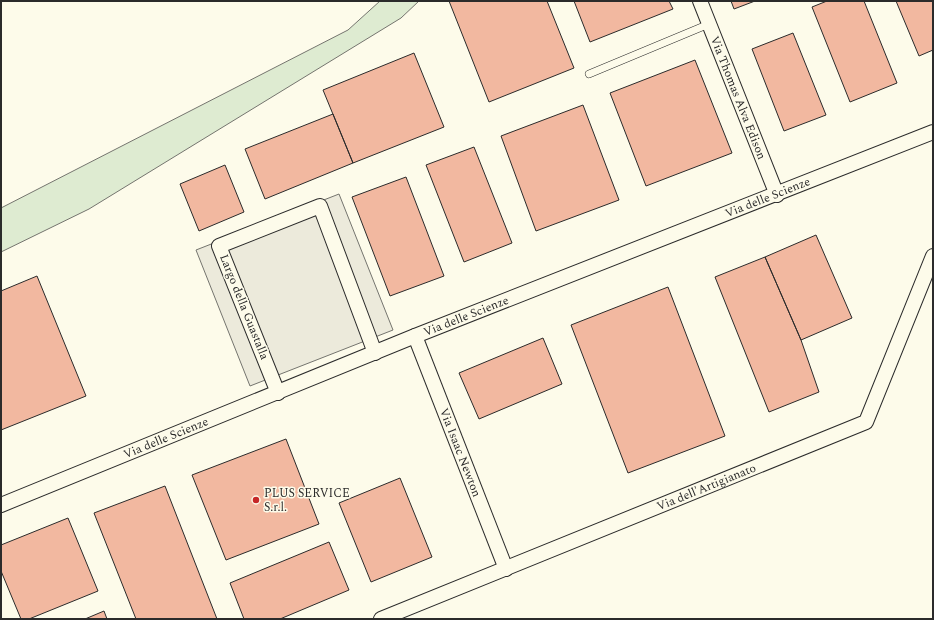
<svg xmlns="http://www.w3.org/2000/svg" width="934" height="620" font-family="Spectral,serif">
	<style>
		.green { fill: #deebd1; stroke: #74746e }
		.parking { fill: #eceadb; stroke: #74746e }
		.building { fill: #f2b8a0; stroke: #2b2b2b }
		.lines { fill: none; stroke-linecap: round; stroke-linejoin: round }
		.service-casing { stroke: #2b2b2b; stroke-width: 8 }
		.minor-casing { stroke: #2b2b2b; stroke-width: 16 }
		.service { stroke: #fdfbea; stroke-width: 7 }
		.minor { stroke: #fdfbea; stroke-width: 14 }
		.poi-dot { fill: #c62828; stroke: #fdfbea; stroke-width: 1.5 }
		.labels { text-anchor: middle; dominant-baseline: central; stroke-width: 3; stroke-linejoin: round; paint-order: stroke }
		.street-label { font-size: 12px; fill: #2b2b2b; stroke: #fdfbea }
		.poi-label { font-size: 12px; fill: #2b2b2b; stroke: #fdfbea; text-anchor: start }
	</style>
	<rect width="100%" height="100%" fill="#fdfbea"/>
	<path class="green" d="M380,1H419L401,18L89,209L1,252V208L348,30Z"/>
	<path class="parking" d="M339,194L393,330L250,386L196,250Z"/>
	<path class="building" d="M449,1H547L574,68L489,102Z
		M574,1H669L673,9L590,42Z
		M731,1H755L734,9Z
		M827,1H864L897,83L850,102L812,7Z
		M896,1H933V50L919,56Z
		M793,33L826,115L784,131L752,49Z
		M414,53L444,127L353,163L323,90Z
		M695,60L732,153L646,186L610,93Z
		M583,105L619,200L536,231L501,136Z
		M333,114L353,163L265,199L245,149Z
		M474,147L512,243L464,262L426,165Z
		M225,165L244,212L199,231L180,184Z
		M406,177L444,276L390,296L352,197Z
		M816,235L852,318L801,340L765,257Z
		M765,257L801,340L819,392L769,412L715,277Z
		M37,276L86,396L1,430V291Z
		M668,287L725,436L628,473L571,325Z
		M543,338L562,384L479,419L459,373Z
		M286,439L319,524L226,560L192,475Z
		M400,478L432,557L371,582L339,503Z
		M165,486L217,619H136L94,513Z
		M68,518L98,591L29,619H21L1,571V545Z
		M329,542L349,590L280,619H244L230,583Z
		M104,611L107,619H85Z"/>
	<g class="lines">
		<defs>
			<path id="service" d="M589,74L709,24"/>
			<g id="minor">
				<path id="s1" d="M700,1L777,195"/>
				<path id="s2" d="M415,336L506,569"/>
				<path d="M278,393L219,246L320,206L375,353"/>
				<path id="s3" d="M1,505L415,336L933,132"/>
				<path id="s4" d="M381,619L866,422L933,256"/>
			</g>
		</defs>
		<use href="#service" class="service-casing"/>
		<use href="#minor" class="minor-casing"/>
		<use href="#service" class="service"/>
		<use href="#minor" class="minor"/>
	</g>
	<circle class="poi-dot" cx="256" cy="500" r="4"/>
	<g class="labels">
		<g class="street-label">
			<text stroke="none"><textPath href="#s1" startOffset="104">Via Thomas Alva Edison</textPath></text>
			<text stroke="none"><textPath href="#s3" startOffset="826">Via delle Scienze</textPath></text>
			<text transform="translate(244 307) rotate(68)">Largo della Guastalla</text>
			<text stroke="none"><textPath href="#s3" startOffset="502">Via delle Scienze</textPath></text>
			<text stroke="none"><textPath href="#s3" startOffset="178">Via delle Scienze</textPath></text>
			<text stroke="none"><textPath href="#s2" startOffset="125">Via Isaac Newton</textPath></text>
			<text stroke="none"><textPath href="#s4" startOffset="351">Via dell'Artigianato</textPath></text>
		</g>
		<g class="poi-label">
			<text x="264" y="493">PLUS SERVICE<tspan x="264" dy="14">S.r.l.</tspan></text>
		</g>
	</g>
	<rect width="934" height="620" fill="none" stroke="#2b2b2b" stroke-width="4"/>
</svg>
